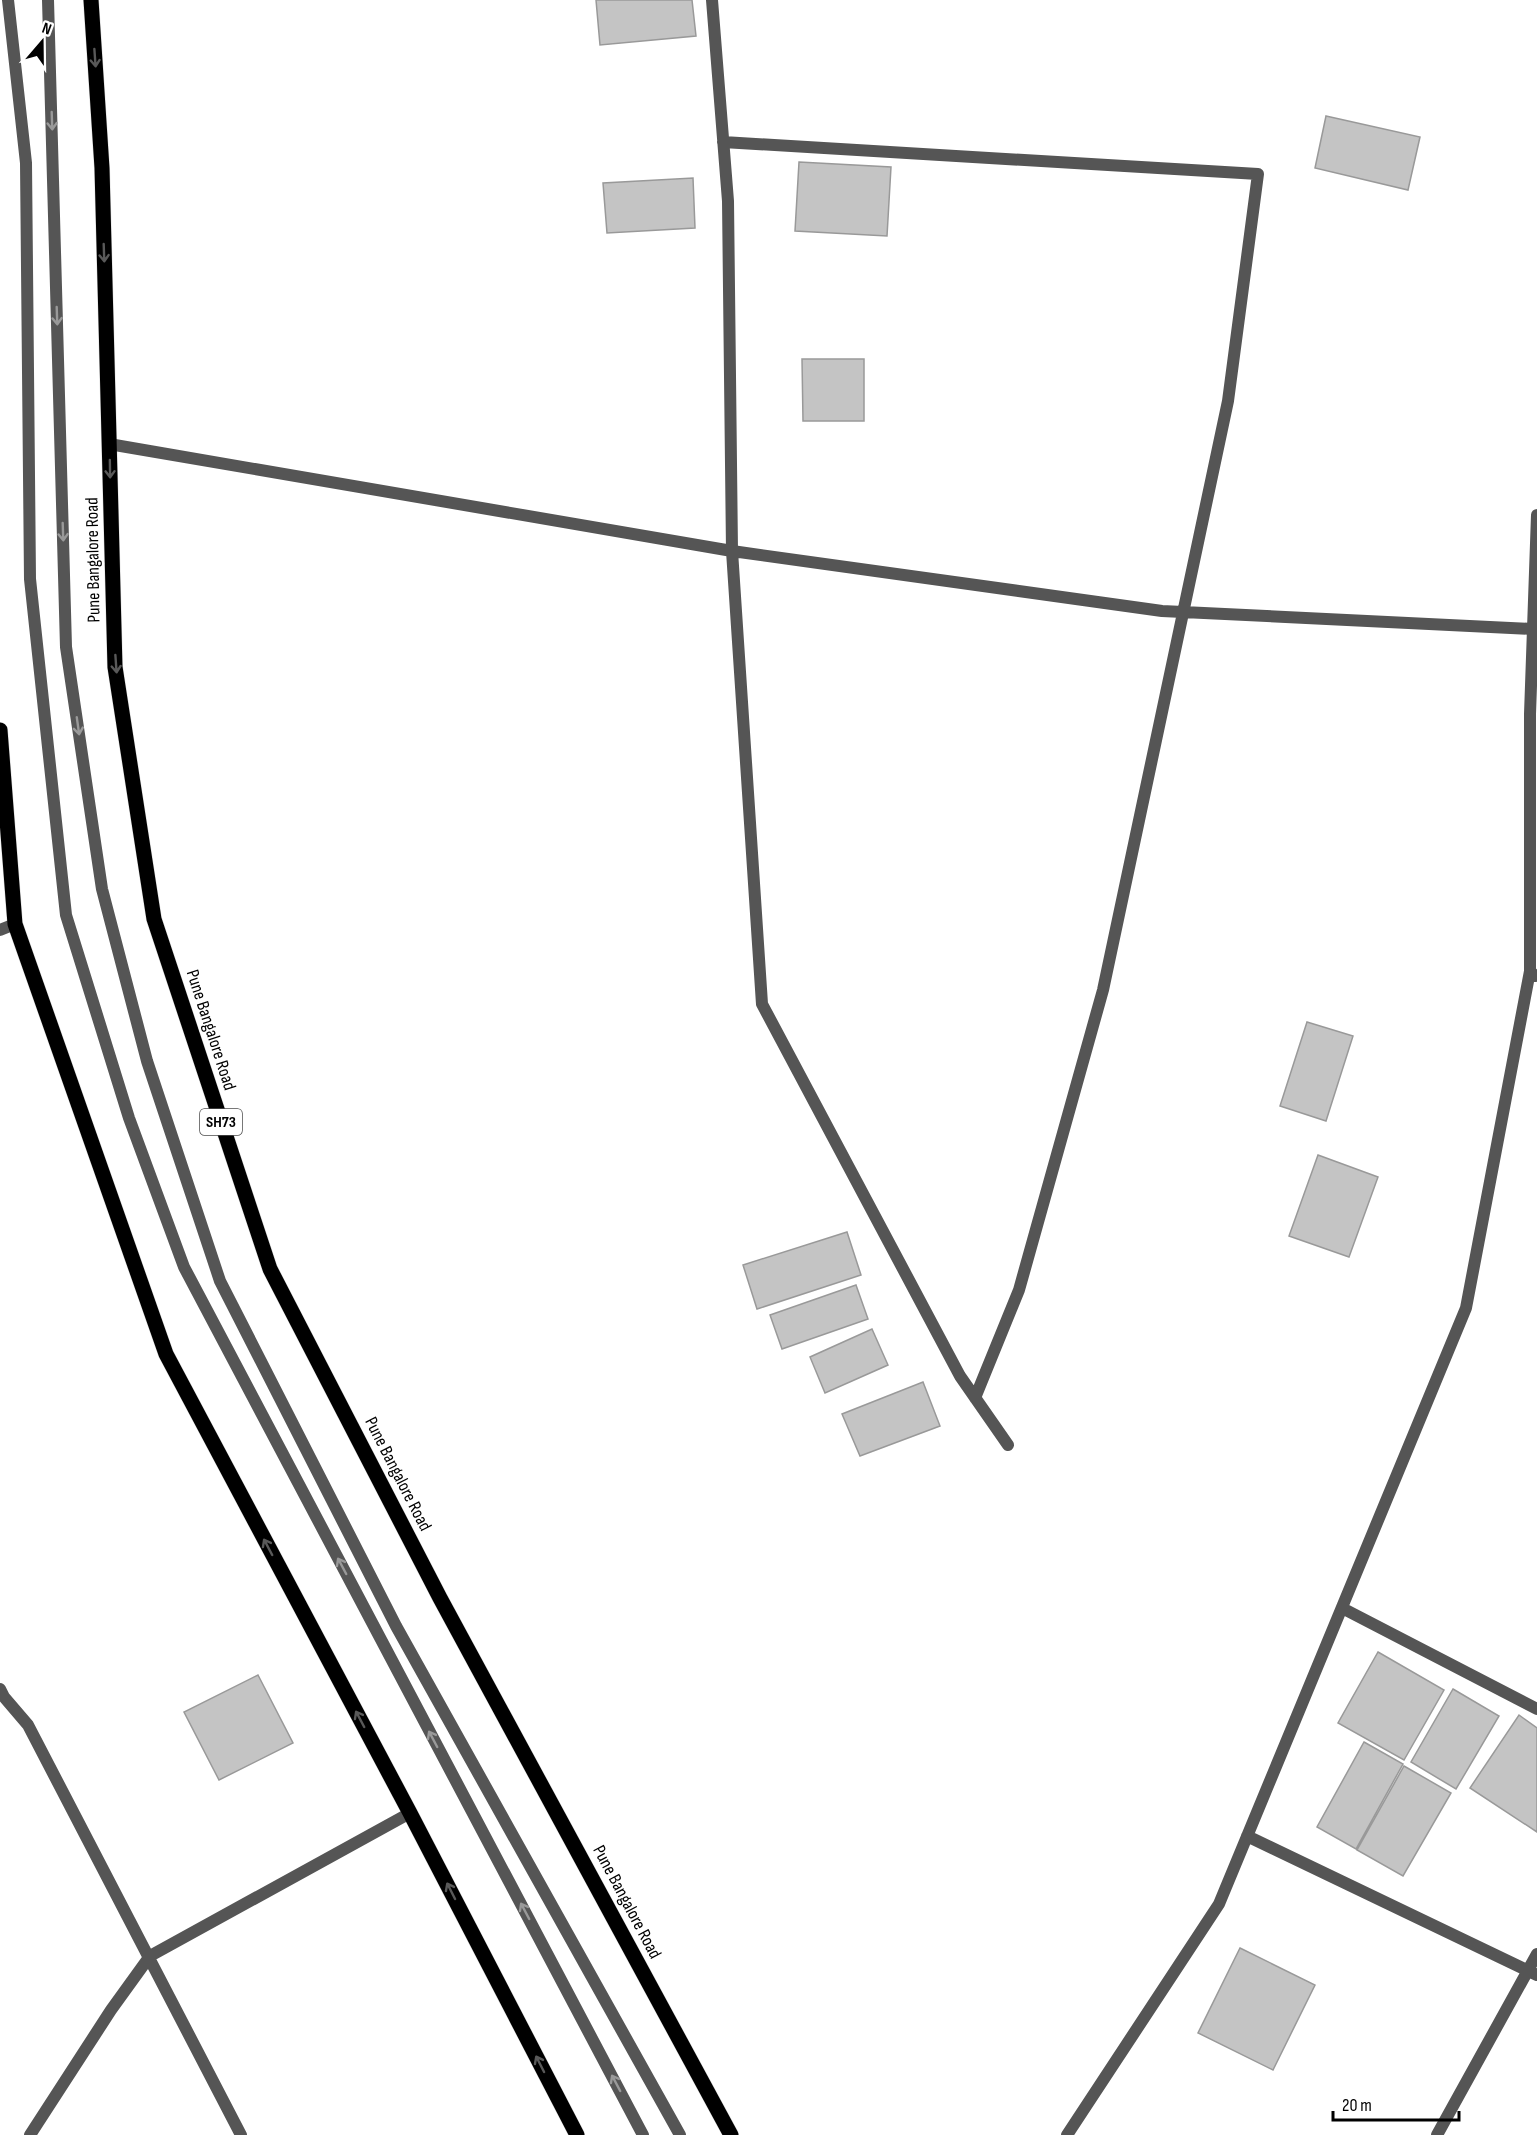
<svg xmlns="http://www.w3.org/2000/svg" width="1537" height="2135" font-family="'Sofia Sans Condensed',sans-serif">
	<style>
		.building { fill: #c4c4c4; stroke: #999; stroke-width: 1.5 }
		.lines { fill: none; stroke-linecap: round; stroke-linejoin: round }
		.primary-casing { stroke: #dbdbdb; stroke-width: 16 }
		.lane { stroke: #555; stroke-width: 12 }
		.street { stroke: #555; stroke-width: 12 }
		.primary { stroke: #000; stroke-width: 15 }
		.oneway { stroke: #595959 }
		.oneway2 { stroke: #999 }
		.labels { text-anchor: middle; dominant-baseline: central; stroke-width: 4.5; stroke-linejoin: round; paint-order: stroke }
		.shield { fill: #fff; stroke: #4c4c4c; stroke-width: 1.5 }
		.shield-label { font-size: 16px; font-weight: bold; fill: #000 }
		.street-label { font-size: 18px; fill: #000; stroke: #fff }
	</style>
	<rect width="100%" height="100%" fill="#fff"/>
	<path class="building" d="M596,0H692L696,36L600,45Z
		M1326,116L1420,137L1408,190L1315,168Z
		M799,162L891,167L887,236L795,231Z
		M693,178L695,228L607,233L603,183Z
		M802,359H864V421H803Z
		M1307,1022L1353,1036L1326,1121L1280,1106Z
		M1318,1155L1378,1177L1349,1257L1289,1236Z
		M847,1232L861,1275L757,1309L743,1265Z
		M856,1285L868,1319L782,1349L770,1315Z
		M872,1329L888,1365L825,1393L810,1357Z
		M923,1382L940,1426L860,1456L842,1414Z
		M1378,1652L1444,1690L1404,1760L1338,1723Z
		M258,1675L293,1743L219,1780L184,1712Z
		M1453,1689L1499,1716L1456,1789L1411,1762Z
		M1519,1715L1537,1728V1832L1470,1788Z
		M1364,1742L1403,1764L1356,1849L1317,1827Z
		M1404,1766L1451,1793L1403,1876L1357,1850Z
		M1240,1948L1315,1985L1273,2070L1198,2033Z"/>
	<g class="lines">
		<defs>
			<path id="primary" d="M91,0L102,168L115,667L154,919L270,1269L440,1598L731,2135
				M0,730L15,924L166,1354L410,1813L577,2135"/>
		</defs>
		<use href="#primary" class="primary-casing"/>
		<path class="lane" d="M8,0L26,163L30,579L66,915L129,1118L184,1267L643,2135
			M48,0L66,647L102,889L147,1061L220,1281L396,1626L680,2135"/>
		<path class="street" d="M712,0L728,201L732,551L762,1004L960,1376L1008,1445
			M723,142L1258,174L1228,401L1103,990L1019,1290L975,1398
			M109,444L732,551L1162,611L1532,629
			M0,930L15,924
			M1535,976L1530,971V714L1537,515
			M1342,1608L1537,1709
			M0,1689L4,1697L28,1725L241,2135
			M1247,1836L1537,1975
			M30,2135L111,2010L150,1956L410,1813
			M1067,2135L1219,1904L1466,1308L1530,971
			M1437,2135L1537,1954"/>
		<use href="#primary" class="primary"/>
	</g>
	<defs><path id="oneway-shaft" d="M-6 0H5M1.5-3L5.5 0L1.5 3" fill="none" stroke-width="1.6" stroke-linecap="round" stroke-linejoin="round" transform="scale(1.5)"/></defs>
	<g class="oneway">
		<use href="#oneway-shaft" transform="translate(95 58) rotate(86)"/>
		<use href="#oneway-shaft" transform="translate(104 253) rotate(88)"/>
		<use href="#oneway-shaft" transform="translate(110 469) rotate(89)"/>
		<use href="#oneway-shaft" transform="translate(116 664) rotate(86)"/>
		<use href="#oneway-shaft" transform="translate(268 1547) rotate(-118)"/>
		<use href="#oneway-shaft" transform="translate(360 1719) rotate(-118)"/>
		<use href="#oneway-shaft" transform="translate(451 1891) rotate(-117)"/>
		<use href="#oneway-shaft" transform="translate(540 2064) rotate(-117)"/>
	</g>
	<g class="oneway2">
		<use href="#oneway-shaft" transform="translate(52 121) rotate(88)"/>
		<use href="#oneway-shaft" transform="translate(57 316) rotate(88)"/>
		<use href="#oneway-shaft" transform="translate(63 532) rotate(88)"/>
		<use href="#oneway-shaft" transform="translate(78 726) rotate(82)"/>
		<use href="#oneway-shaft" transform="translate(342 1566) rotate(-118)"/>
		<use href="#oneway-shaft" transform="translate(433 1739) rotate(-118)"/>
		<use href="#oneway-shaft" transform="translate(525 1911) rotate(-118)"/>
		<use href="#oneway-shaft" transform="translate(616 2083) rotate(-118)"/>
	</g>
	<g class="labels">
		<rect class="shield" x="200" y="1109" width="42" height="26" rx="4.5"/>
		<g class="shield-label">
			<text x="221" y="1122">SH73</text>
		</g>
		<g class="street-label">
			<text transform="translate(93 560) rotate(-91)">Pune Bangalore Road</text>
			<text transform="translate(211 1030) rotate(72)">Pune Bangalore Road</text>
			<text transform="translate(398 1474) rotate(63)">Pune Bangalore Road</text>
			<text transform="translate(627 1902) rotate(62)">Pune Bangalore Road</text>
		</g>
	</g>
	<g transform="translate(42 42) rotate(20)" stroke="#ffffff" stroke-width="4.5" paint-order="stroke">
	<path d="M0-4.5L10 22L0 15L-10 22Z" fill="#000000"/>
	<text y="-9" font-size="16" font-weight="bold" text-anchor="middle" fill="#000000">N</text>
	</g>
	<path d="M1333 2111v9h126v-9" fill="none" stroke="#000000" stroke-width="3"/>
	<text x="1342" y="2111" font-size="18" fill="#000000" stroke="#ffffff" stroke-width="4.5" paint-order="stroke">20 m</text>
</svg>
